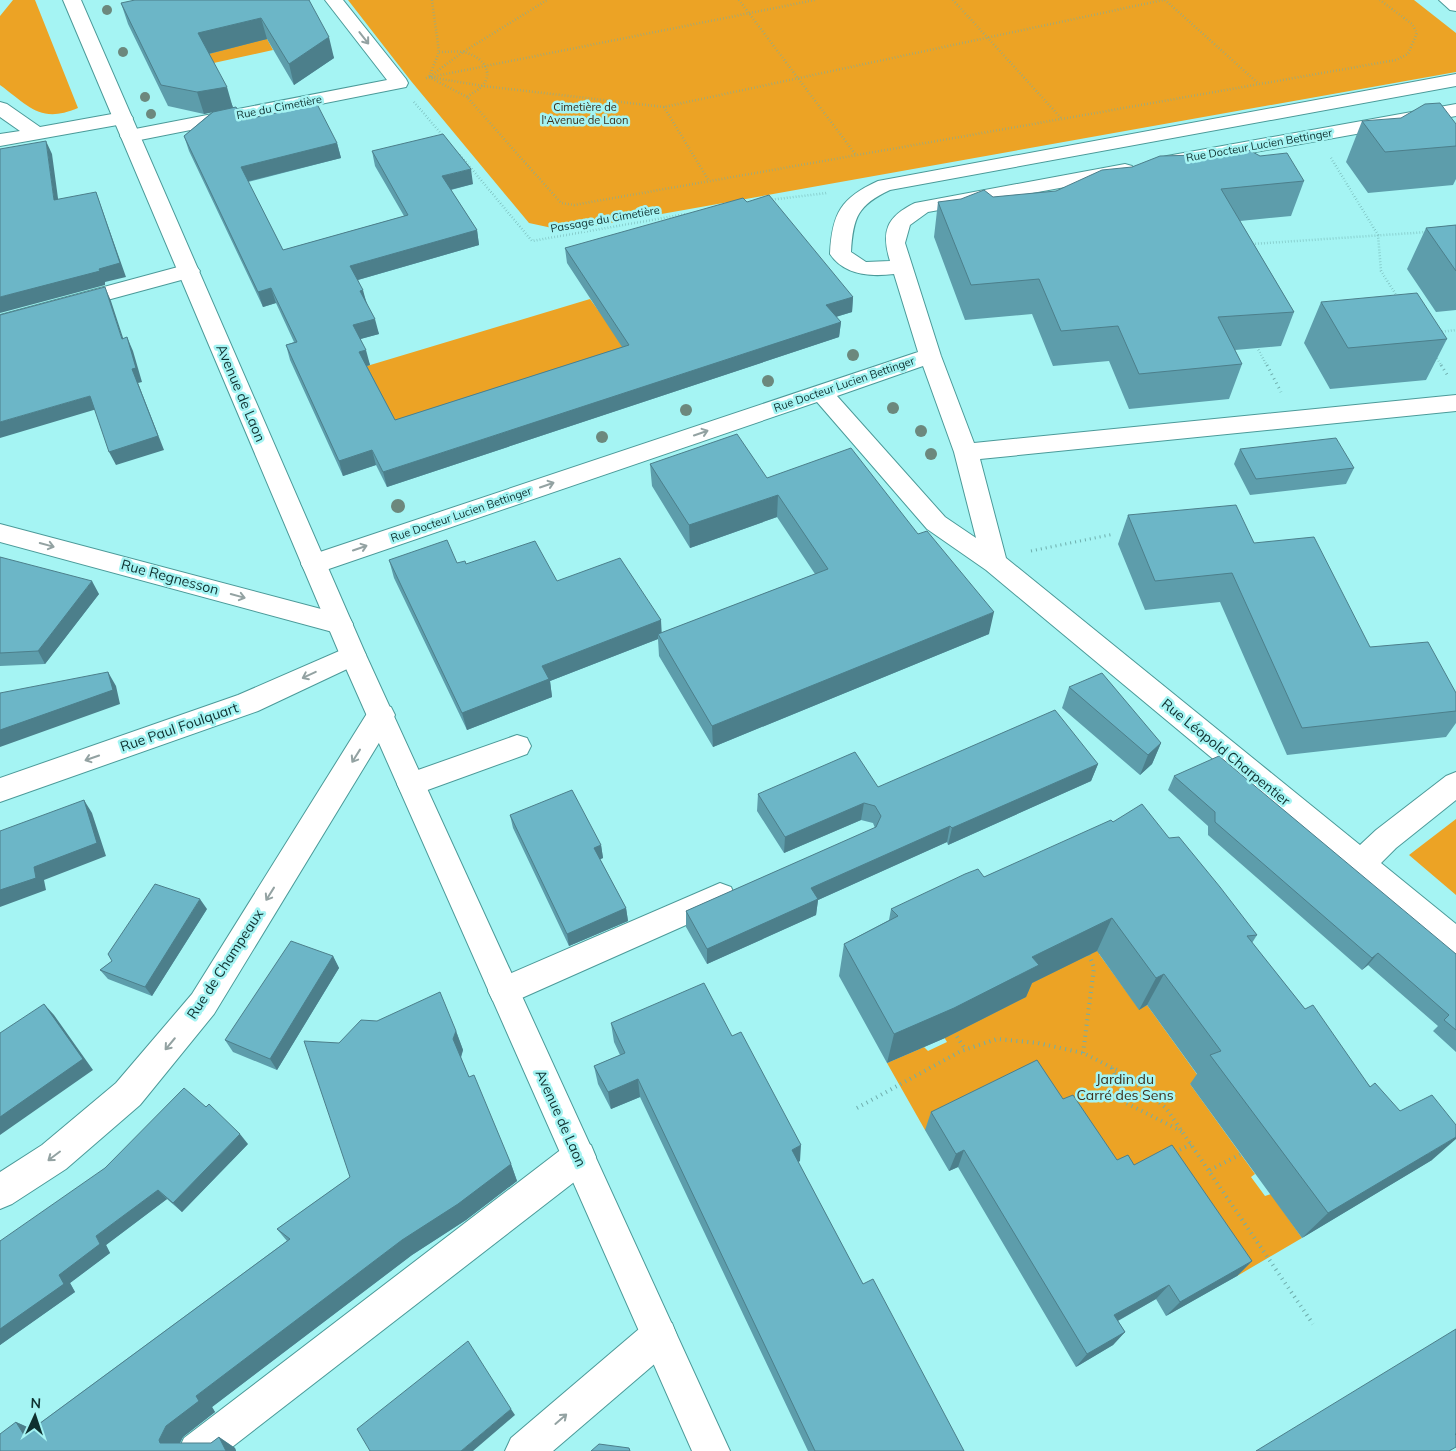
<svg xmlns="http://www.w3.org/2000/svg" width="1456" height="1451" font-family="Mulish,sans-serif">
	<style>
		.green { fill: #eca325 }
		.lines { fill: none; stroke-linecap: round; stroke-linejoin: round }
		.minor-casing { stroke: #4b9a99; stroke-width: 2 }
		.major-casing { stroke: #4b9a99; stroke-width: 2 }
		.path-far2 { stroke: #6faead; stroke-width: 2.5; stroke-dasharray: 0.5 2.5; stroke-linecap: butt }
		.path-far1 { stroke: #6faead; stroke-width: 3; stroke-dasharray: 1 4; stroke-linecap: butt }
		.path { stroke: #6faead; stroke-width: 4; stroke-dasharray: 1 4.5; stroke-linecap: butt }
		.minor { fill: #fff; fill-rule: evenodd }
		.major { fill: #fff; fill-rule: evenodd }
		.tree { fill: #6c887d }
		.wall { fill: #5d9dab }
		.shaded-wall { fill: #4c7f8b }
		.building { fill: #6cb6c7; stroke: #4c7f8b }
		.oneway { stroke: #93a2a2 }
		.labels { text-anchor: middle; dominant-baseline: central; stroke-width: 5; stroke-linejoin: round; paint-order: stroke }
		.far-street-label { font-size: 11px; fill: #0f3130; stroke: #a5f4f3 }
		.far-park-label { font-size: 11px; fill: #3d2f1c; stroke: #a5f4f3 }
		.street-label { font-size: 14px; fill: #0f3130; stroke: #a5f4f3 }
		.park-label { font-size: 14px; fill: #3d2f1c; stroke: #a5f4f3 }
	</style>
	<rect width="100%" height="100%" fill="#a5f4f3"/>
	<path class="green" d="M13,0H35L78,108C40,124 29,106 0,85V16Z
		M348,0H1414L1456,33V72L566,231L529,223L411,81Z
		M266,37L273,50L209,64L205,55Z
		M766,291L399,445L347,372L590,299L598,310Z
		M1456,819V895L1409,855Z
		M1099,938V954L1139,1009L1147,1005L1201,1080L1190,1084L1255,1174L1251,1177L1265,1196L1271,1194L1302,1238L1237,1276L1226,1261L1123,1182L925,1130L887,1063L924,1047L928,1051L947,1042L944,1037Z"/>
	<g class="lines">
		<defs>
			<path id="minor" d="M325,0H343L406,79L408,83L406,87L130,142L123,140L120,136L123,132L130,130L387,80Z
				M1439,0H1456V11L1450,10Z
				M1456,74V86L890,190C858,205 853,217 851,252L866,262L890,261C881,232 886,217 915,203L1125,164L1132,166L1135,170L1132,174L1125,176L928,212L910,225L905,243L941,356L974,443L1456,395V411L980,459L1006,558L1360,845L1376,830L1446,776L1456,772V800L1396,848L1381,863L1456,924V956L1445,952L986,570L927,529L817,402L323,571L314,573L305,571L301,564L305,557L918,352L894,274C871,277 844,275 830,254C832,213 841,198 878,181ZM923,366L954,452L976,538L945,517L837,396Z
				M0,102L7,104L40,127L123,112L130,114L133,118L130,122L123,124L0,146V134L20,131L0,117Z
				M1456,104V116L1167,168L1160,166L1157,162L1160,158L1167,156Z
				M189,264L196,266L200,271L196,276L0,329V315Z
				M0,524L340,614L349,617L353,624L349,631L340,634L0,542Z
				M353,645L362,648L366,655L362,662L258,711L0,802V778L238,695Z
				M381,704L391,707L395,715L391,723L214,1014L140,1105L66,1169L12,1204L0,1209V1172L42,1145L116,1083L192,994L371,707Z
				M517,735L527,738L531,746L527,754L411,796L401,792L397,784L401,776Z
				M720,883L731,887L735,896L731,905L515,1001L504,1005L493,1001L488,991L493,981Z
				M579,1140L591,1145L596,1157L591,1169L227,1451H178L184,1438L567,1145Z
				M659,1318L672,1323L677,1336L672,1349L553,1451H505L511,1438L646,1323Z"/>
			<path id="major" d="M63,0H81L366,655L730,1451H692L340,655Z"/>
		</defs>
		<use href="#minor" class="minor-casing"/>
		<use href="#major" class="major-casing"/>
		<path class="path-far2" d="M432,0L439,52L429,77L463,52L547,0
			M739,0L856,155
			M953,0L1062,119
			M1165,0L1259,84
			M439,52C447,52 455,51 463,52C479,55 495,69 483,85C479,90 472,93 467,97L561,203L574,205L1396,60L1408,54L1417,33L1412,24L1380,0
			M426,78L815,0
			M467,97L429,77L483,86L664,107L1163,0
			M414,102L444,137
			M664,107L709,181
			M460,155L532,241L686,214
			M1331,158L1378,235L1381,271L1398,298
			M769,200L827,193
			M1252,244L1428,232
			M1439,332L1456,330
			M1257,347L1267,366
			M1435,356L1442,366"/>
		<path class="path-far1" d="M1267,365L1281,392
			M1441,365L1448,376
			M1031,551L1114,534"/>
		<path class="path" d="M954,1032L965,1049
			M1083,1053L1094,968L1088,952
			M1112,1068L1126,1103L1183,1132
			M857,1108L961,1051L997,1039L1038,1043L1083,1053L1123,1073L1166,1108L1313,1324
			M1175,1152L1192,1144
			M1210,1170L1241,1154"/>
		<use href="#minor" class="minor"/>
		<use href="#major" class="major"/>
	</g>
	<g class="tree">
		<circle cx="107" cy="10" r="5"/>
		<circle cx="123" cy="52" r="5"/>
		<circle cx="145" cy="97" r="5"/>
		<circle cx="151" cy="114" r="5"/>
		<circle cx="853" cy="355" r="6"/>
		<circle cx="768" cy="381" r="6"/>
		<circle cx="893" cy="408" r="6"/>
		<circle cx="686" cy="410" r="6"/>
		<circle cx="921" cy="431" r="6"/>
		<circle cx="602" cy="437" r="6"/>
		<circle cx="931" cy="454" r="6"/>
		<circle cx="398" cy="506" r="7"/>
	</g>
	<path class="wall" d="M309,0L334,58L294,85L267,39L209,54L233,107L243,120L337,143L341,158L248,182L283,250L404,216L375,166L372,151L473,184L451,190L477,230L479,245L358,280L379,334L360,339L370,365L367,366L395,420L622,347L567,263L565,248L747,202L853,297L852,312L836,317L841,322L839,337L387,487L376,465L343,476L290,360L286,345L294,342L276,303L263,307L189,151L184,136L212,112L204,114L168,106L128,24L121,3Z
		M1362,121L1456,124V179L1453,185L1368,193L1346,162Z
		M1304,181L1291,216L1240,221L1294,312L1281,346L1235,350L1242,364L1229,399L1129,409L1109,361L1053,366L1032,314L965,320L934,237L938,202L993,197Z
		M1456,225V310L1436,312L1407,269L1426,228Z
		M1321,302L1447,339L1426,380L1330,389L1304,343Z
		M1240,449L1354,468L1346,484L1250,495L1234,464Z
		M650,464L767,478L989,634L713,747L659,656L658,639L550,681L552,697L467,730L394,578L389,560L466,564L557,581L661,620V633L815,574L777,517L690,548L652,486Z
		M1128,515L1254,543L1370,647L1456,693V723L1446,737L1287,755L1220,602L1145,610L1118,544Z
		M0,557L99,594L45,664L0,666Z
		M1069,687L1161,743L1152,764L1140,775L1062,708Z
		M1098,764L1091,781L948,845L947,842L818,900L816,915L707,964L686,927V911L875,828L873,823L861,820L784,853L757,811L758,794L878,787Z
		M1174,776L1456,954V1052L1433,1031L1438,1026L1368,965L1362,970L1208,835V826L1168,790Z
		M510,815L601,845L603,858L600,859L626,908L628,921L569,946L513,828Z
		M1113,822L1169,838L1257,935L1252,943L1305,1009L1432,1160L1302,1238L1190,1084L1197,1074L1147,1005L1139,1010L1097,951L1032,983L1026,997L945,1038L887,1063L839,976L844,944L889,920L891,909L984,877Z
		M207,909L152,996L108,979L100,970L112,961Z
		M333,956L339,968L277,1070L233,1052L225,1040Z
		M611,1023L732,1036L800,1161L798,1162L863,1284L964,1451H808L640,1097L611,1109L598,1084L594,1066L620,1055L614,1042Z
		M456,1031L463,1050L461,1058L469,1077L511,1164L517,1181L466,1220L412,1255L212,1407L215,1412L183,1437L180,1443H211L219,1437L235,1448L236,1451H0L16,1422L32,1429L287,1241L277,1229L350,1177L339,1043Z
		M1063,1099L1117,1160L1134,1165L1252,1261L1237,1276L1166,1316L1156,1299L1118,1321L1125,1332L1113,1345L1076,1367L958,1167L949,1171L925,1130L931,1112Z
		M248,1144L182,1212L167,1199L106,1245L110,1253L70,1283L75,1292L0,1345V1241Z"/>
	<path class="shaded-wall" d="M261,18L267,39L204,55L198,33Z
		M329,37L334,58L294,85L289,64Z
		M227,87L233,108L204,114L197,92Z
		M46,141L52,154L60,213L54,200Z
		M337,143L341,158L245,182L241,167Z
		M471,169L473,184L445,191L442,176Z
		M96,192L126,277L105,282V285L0,313V297L99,269Z
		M477,230L479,245L354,281L350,266Z
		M105,287L111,301L128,353L122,339Z
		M271,288L276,303L263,307L258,292Z
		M363,290L367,305L360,291Z
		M853,297L852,312L825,320L826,305Z
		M375,319L379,334L357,340L353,325Z
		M841,322L839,337L387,487L383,472Z
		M127,337L133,351L142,382L138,383L164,450L116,465L109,452Z
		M366,350L370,365L363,367L359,352Z
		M90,396L97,409L0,438V422Z
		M372,450L376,465L343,476L339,461Z
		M778,495L777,517L690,548L689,525Z
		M92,581L99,594L45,664L38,651Z
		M994,612L989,634L713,747L712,726Z
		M661,620L662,638L658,634V639L550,681L552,697L467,730L462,713L542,666Z
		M108,672L116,686L120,704L0,747V730Z
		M1161,743L1152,764L1140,775L1148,755Z
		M1098,764L1091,781L948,845L952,828Z
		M84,800L92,813L106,856L44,880L46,890L0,907V890L34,867Z
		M864,803L861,820L784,853L785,837Z
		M950,826L947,842L818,900L816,915L707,964V949L811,888Z
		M601,845L603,858L596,861L594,848Z
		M200,899L207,909L152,996L145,987Z
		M626,908L628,921L569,946L567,934Z
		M1112,918L1097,951L1032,983L1026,997L945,1038L887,1063L894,1034L1032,957Z
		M1378,953L1368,965L1362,970L1372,958Z
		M333,956L339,968L277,1070L270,1059Z
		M1164,974L1147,1005L1139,1010L1156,978Z
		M44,1004L54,1015L93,1070L0,1135V1117Z
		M456,1031L463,1050L460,1059L453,1039Z
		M638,1079L640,1097L611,1109L608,1092Z
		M240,1134L248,1144L182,1212L173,1203Z
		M1456,1137V1139L1432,1160L1302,1238L1328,1213Z
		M801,1145L800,1161L790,1166L792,1150Z
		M964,1150L958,1167L949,1171L956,1154Z
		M511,1164L517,1181L466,1220L412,1255L212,1407L215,1412L183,1437L176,1450L160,1443L159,1440L166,1426L196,1396L402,1240Z
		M158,1190L167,1199L106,1245L110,1253L70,1283L75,1292L0,1345V1329L59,1275L96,1236Z
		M1252,1261L1237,1276L1166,1316L1180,1302Z
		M1169,1285L1156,1299L1103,1329L1114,1315Z
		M1125,1332L1113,1345L1076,1367L1087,1354Z
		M511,1409L515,1415L473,1451H461Z
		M16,1422L38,1432L24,1435Z
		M219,1437L235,1448L236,1451H226Z"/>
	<path class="building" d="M135,0H309L329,37L289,64L261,18L198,33L227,87L197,92L161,85L121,3Z
		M1440,103L1456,124V146L1385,152L1362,121L1401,118L1425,104Z
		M317,104L337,143L241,167L283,250L408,215L372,151L443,134L471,169L442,176L477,230L350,266L363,290L360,291L375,319L353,325L366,350L359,352L395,420L629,345L565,248L743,198L747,202L769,195L853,297L826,305L841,322L383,472L372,450L339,461L286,345L297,342L271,288L258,292L184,136L213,112L236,107L243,120Z
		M46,141L54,200L96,192L120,263L99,269L100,271L0,297V149Z
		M1249,150L1260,156L1287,153L1304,181L1221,189L1294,312L1218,317L1242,364L1139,374L1118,326L1061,331L1039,279L971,285L938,202L961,199L984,190L993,197L1056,191L1102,170L1132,167L1160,156L1239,154Z
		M1456,225V271L1426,228Z
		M105,287L122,339L127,337L136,368L132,369L158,436L109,452L90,396L0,422V315Z
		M1417,293L1447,339L1348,348L1321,302Z
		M737,434L767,478L851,448L918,534L927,531L994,612L712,726L658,634L828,569L778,495L689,525L650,464Z
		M1336,438L1354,468L1256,479L1240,449Z
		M1236,505L1254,543L1314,537L1370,647L1428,642L1456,693V711L1302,728L1232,573L1155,581L1128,515Z
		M447,540L457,563L465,561L466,564L535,541L557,581L620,558L661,620L542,666L549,679L462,713L389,560Z
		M0,557L92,581L38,651L0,653Z
		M108,672L113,690L0,730V693Z
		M1102,673L1161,743L1148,755L1069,687Z
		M1055,710L1098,764L952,828L950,826L811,888L818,899L707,949L686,911L876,827L881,816L875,806L864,803L785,837L758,794L855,752L878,787Z
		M1219,756L1456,954V1030L1444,1020L1449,1015L1378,953L1372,958L1215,822V812L1174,776Z
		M572,790L601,845L594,848L626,908L567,934L510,815Z
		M84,800L97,843L34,867L36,878L0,890V831Z
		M1142,804L1169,838L1179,837L1220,887L1257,935L1247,936L1305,1009L1313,1005L1370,1087L1375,1083L1400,1111L1432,1095L1456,1125V1137L1328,1213L1210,1055L1221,1051L1164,974L1156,978L1112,918L1032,957L1039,965L954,1008L894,1034L844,944L898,916L891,909L965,874L978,869L984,877L1111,820L1113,822Z
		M155,884L200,899L145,987L100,970L112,961L108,954Z
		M291,941L333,956L270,1059L225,1040Z
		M704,983L732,1036L741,1032L801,1145L792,1150L863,1284L873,1279L964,1451H815L638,1079L608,1092L594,1066L625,1053L611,1023Z
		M440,992L456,1031L453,1039L469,1077L474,1075L511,1164L458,1204L402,1240L196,1396L199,1401L166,1426L159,1440L160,1443H211L219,1437L226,1451H0V1434L16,1422L24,1435L290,1239L277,1229L350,1177L304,1041L339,1043L361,1020L377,1021Z
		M44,1004L83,1059L0,1117V1033Z
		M1037,1060L1063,1099L1073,1095L1117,1160L1128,1155L1134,1165L1172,1145L1252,1261L1180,1302L1169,1285L1114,1315L1125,1332L1087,1354L964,1150L956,1154L931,1112Z
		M184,1088L206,1107L209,1104L240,1134L173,1203L158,1190L96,1236L100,1244L59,1275L64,1284L0,1329V1241L105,1168Z
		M1456,1329V1434H1455L1456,1435V1447L1449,1451H1256Z
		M468,1341L511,1409L461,1451H370L357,1429Z
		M599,1444L629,1448L630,1451H591Z"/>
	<defs><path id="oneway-shaft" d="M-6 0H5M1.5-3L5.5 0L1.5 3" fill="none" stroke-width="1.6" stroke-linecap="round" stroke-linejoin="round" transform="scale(1.25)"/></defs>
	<g class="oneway">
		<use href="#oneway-shaft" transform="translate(364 38) rotate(52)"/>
		<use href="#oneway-shaft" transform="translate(701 433) rotate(-19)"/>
		<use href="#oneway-shaft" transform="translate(547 485) rotate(-19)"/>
		<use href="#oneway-shaft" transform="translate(47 545) rotate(15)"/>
		<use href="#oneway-shaft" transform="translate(360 548) rotate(-19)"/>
		<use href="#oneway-shaft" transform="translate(238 596) rotate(15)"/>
		<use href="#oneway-shaft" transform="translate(309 675) rotate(155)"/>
		<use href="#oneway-shaft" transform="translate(356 756) rotate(122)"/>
		<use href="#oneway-shaft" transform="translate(92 758) rotate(161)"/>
		<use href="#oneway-shaft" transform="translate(270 894) rotate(122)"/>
		<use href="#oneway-shaft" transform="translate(170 1044) rotate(130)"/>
		<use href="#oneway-shaft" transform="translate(54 1156) rotate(143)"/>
		<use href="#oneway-shaft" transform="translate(561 1419) rotate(-41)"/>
	</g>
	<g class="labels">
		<g class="far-street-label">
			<text transform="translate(279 107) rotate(-11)">Rue du Cimetière</text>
			<text transform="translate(1259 145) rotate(-10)">Rue Docteur Lucien Bettinger</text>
			<text transform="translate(605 219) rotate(-10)">Passage du Cimetière</text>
			<text transform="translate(844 384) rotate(-19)">Rue Docteur Lucien Bettinger</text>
			<text transform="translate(461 514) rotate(-19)">Rue Docteur Lucien Bettinger</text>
		</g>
		<g class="far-park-label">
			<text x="585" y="107">Cimetière de<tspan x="585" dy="13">l'Avenue de Laon</tspan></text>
		</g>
		<g class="street-label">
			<text transform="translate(241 393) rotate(67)">Avenue de Laon</text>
			<text transform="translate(170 577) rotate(15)">Rue Regnesson</text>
			<text transform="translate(179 727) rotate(-19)">Rue Paul Foulquart</text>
			<text transform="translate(1226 752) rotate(39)">Rue Léopold Charpentier</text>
			<text transform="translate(225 964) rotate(-57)">Rue de Champeaux</text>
			<text transform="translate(561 1118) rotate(66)">Avenue de Laon</text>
		</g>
		<g class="park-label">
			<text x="1125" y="1079">Jardin du<tspan x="1125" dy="16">Carré des Sens</tspan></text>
		</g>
	</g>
	<g transform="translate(35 1416) rotate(3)" stroke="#a5f4f3" stroke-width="4" paint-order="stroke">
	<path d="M0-4L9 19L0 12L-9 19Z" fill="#0f3130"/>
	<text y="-8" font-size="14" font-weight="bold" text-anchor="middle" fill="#0f3130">N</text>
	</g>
</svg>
